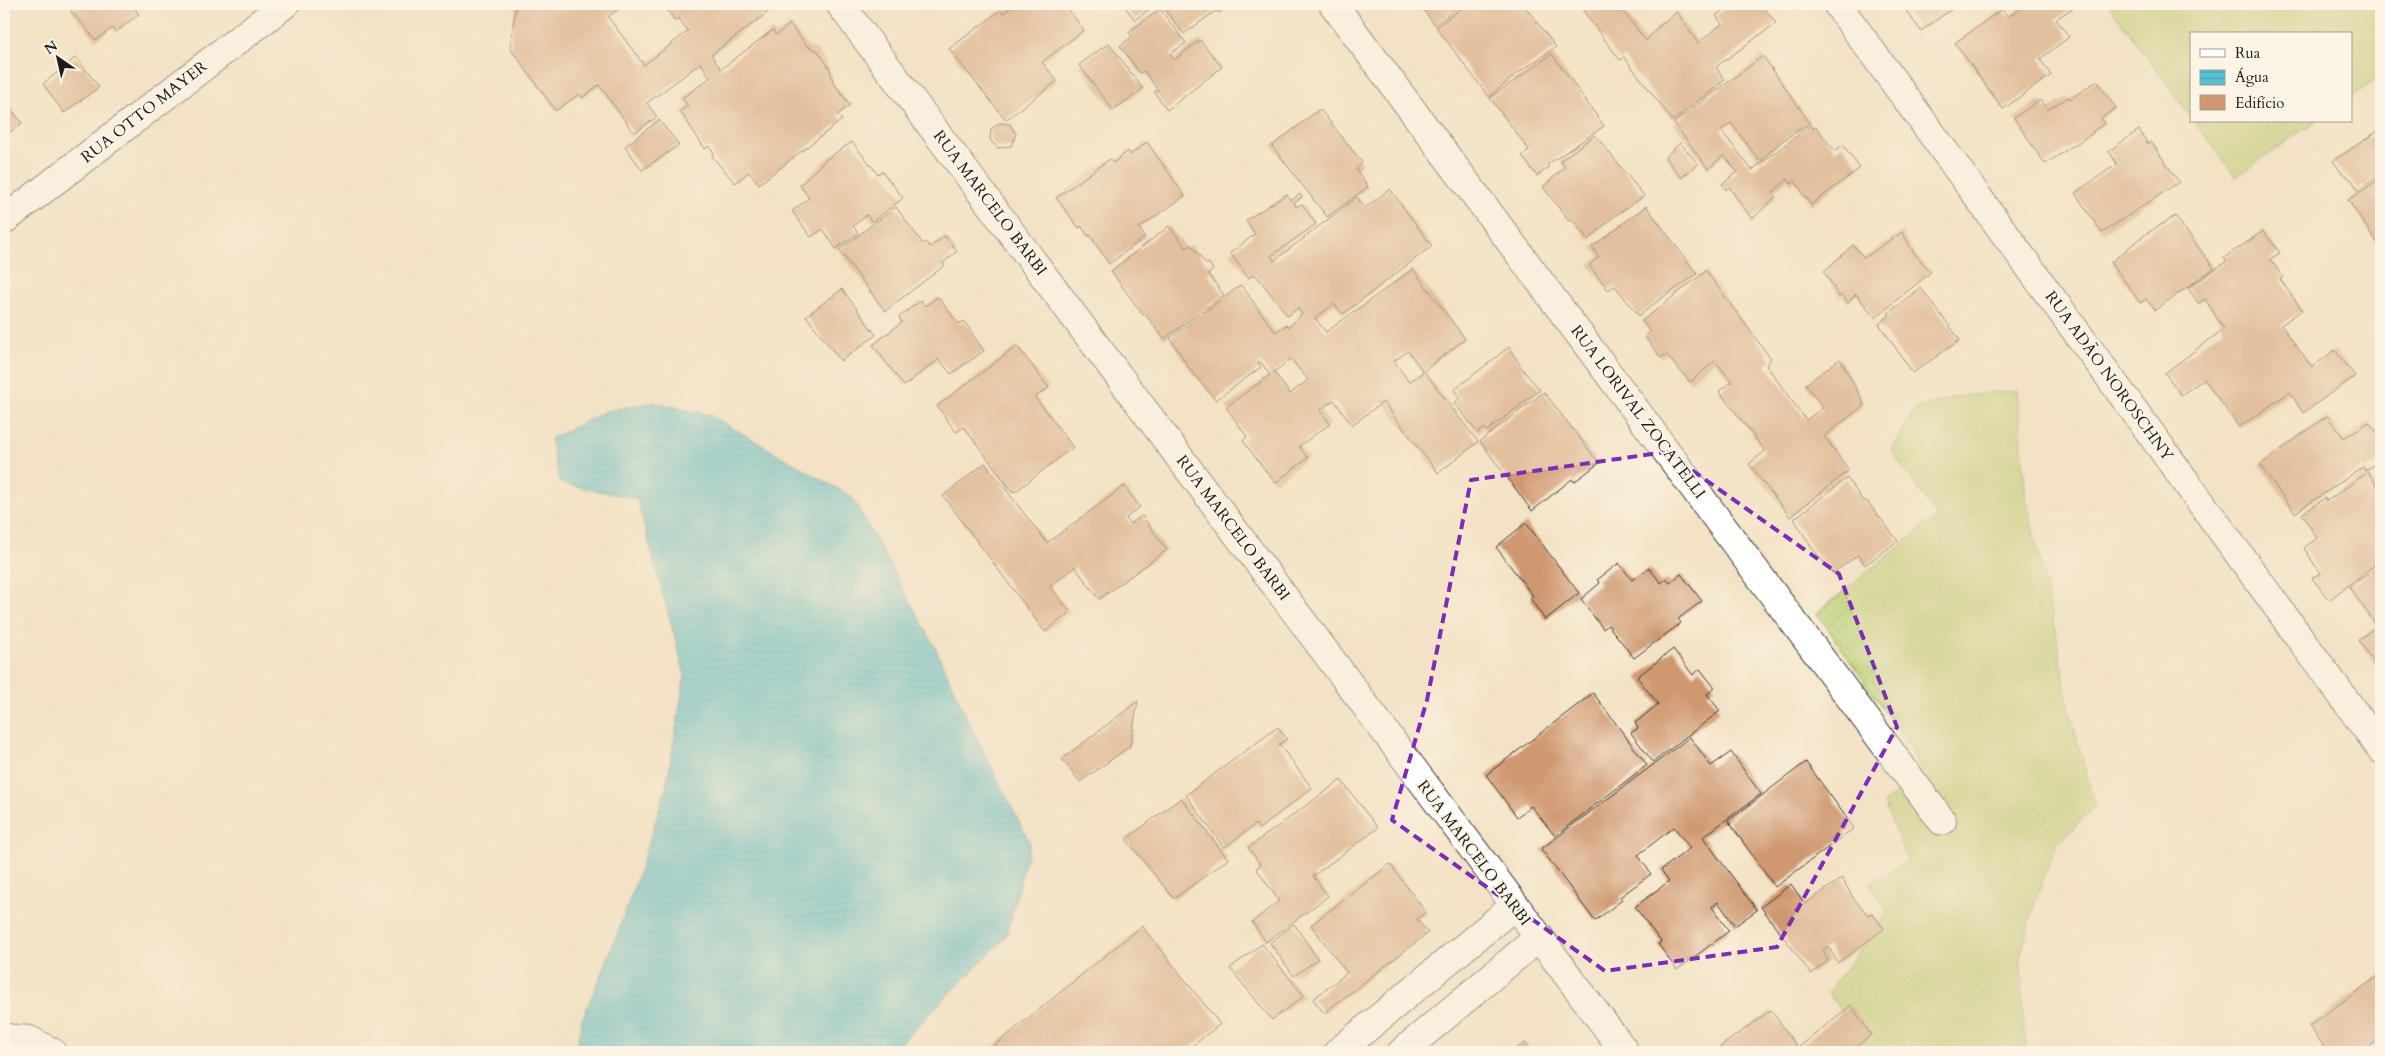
<svg xmlns="http://www.w3.org/2000/svg" width="2385" height="1056" font-family="Cardo,serif">
	<style>
		.grass { fill: url(#grass-dots); stroke: #6b7446 }
		.water { fill: url(#water-rules); stroke: #396e76 }
		.building { fill: #cf9870; fill-rule: evenodd }
		.lines { fill: none; stroke-linecap: round; stroke-linejoin: round }
		.minor-casing { stroke: #3c3a35; stroke-width: 30 }
		.minor { stroke: #fff; stroke-width: 28 }
		.marked { fill: none; stroke: #7b2cbf; stroke-width: 4; stroke-dasharray: 10 6; stroke-linejoin: round }
		.labels { text-anchor: middle; dominant-baseline: central; stroke-width: 4; stroke-linejoin: round; paint-order: stroke }
		.street-label { font-size: 16px; fill: #1c1c1c; stroke: #fcf5e5 }
	</style>
	<defs>
		<pattern id="grass-dots" width="8" height="8" patternUnits="userSpaceOnUse" patternTransform="scale(1.25)"><rect width="8" height="8" fill="#bacd71"/><path d="M2 2h.1M6 6h.1" fill="none" stroke="#9faf61" stroke-width="1.8" stroke-linecap="round"/></pattern>
		<pattern id="water-rules" width="6" height="5" patternUnits="userSpaceOnUse" patternTransform="scale(1.25)"><rect width="6" height="5" fill="#56c1d1"/><path d="M0 2.5h6" fill="none" stroke="#4aa5b3"/></pattern>
	</defs>
	<rect width="100%" height="100%" fill="#fcf5e5"/>
	<filter id="ink" filterUnits="userSpaceOnUse"><feTurbulence type="fractalNoise" baseFrequency=".02" numOctaves="2"/><feDisplacementMap in="SourceGraphic" scale="10" xChannelSelector="R" yChannelSelector="G"/><feConvolveMatrix kernelMatrix="1 2 1 2 8 2 1 2 1" color-interpolation-filters="sRGB"/></filter>
	<filter id="wash" filterUnits="userSpaceOnUse"><feTurbulence type="fractalNoise" baseFrequency=".0096" numOctaves="4" result="noise"/><feDisplacementMap in="SourceGraphic" scale="20" xChannelSelector="R" yChannelSelector="G"/><feGaussianBlur stdDeviation="1.12" result="paint"/><feColorMatrix in="noise" values="0 0 0 0 0 0 0 0 0 0 0 0 0 0 0 0 0 1.4 0 .05"/><feComposite in="paint" operator="in"/></filter>
	<g filter="url(#wash)">
		<rect width="100%" height="100%" fill="#f3e2c5"/>
		<path class="grass" d="M2108,4H2381V76L2351,97V34H2191V117Z
			M2194,121H2316L2236,177Z
			M2017,390L2026,498L2056,633L2069,709L2095,806L2056,846L2035,901L2021,954L2023,1026L2027,1052H1841L1854,1029L1828,993C1847,965 1870,941 1887,912L1870,884L1908,861L1884,803L1922,773L1912,750L1817,613L1937,516L1891,450L1916,408L1959,396Z"/>
		<path class="water" d="M654,402L710,415L852,497L935,647L969,723L1030,843L1006,937L892,1052H576L582,1019L604,969L634,888L666,788L685,675L637,499L560,483L550,439L606,411Z"/>
		<g id="blocks">
			<path class="building" d="M80,4H141L135,9L139,14L116,32L112,28L96,40L71,11Z
				M516,4H626L608,17L644,65L688,31L679,18L675,21L663,4H779L711,55L721,69L773,30L776,35L790,24L807,46L818,51L830,69L833,82L850,105L837,115L842,120L759,184L749,172L735,183L712,156L714,153L709,146L705,149L680,111L688,106L682,98L710,78L701,63L647,103L657,117L634,133L599,85L582,98L579,94L556,111L510,48Z
				M1016,4H1064L1084,30L1042,62L1057,81L1006,120L949,49L1001,10L1003,13Z
				M1123,4H1156L1135,20Z
				M1161,4H1231L1219,13L1217,10L1184,34Z
				M1419,4H1462L1435,25Z
				M1467,4H1523L1556,47L1518,73L1489,97L1436,27Z
				M1578,4H1618L1646,41L1658,27L1677,12L1698,43L1722,24L1716,15L1732,4H1761L1776,23L1716,67L1725,80L1673,121L1624,57L1620,60Z
				M1901,4H1959L1921,31Z
				M2027,4H2079L2056,19L2069,37L2040,59L2051,75L2003,109L1955,43L2002,9L2008,17Z
				M1160,9L1186,43L1170,54L1174,60L1200,40L1222,67L1167,110L1154,92L1158,90L1144,71L1140,73L1120,46L1132,37L1129,32Z
				M1109,43L1143,89L1113,110L1079,65Z
				M1552,54L1604,126L1547,165L1549,167L1537,176L1522,156L1529,150L1490,98Z
				M1763,56L1810,123L1782,141L1760,161L1731,123L1721,130L1752,170L1811,125L1813,129L1816,127L1835,151L1843,145L1860,168L1811,205L1795,181L1791,184L1788,179L1773,192L1776,197L1752,219L1729,187L1726,190L1722,184L1737,172L1724,155L1708,169L1674,123Z
				M76,57L99,87L64,113L43,84Z
				M2097,81L2116,108L2101,118L2105,123L2092,132L2093,133L2045,164L2014,118L2040,100L2047,110L2069,97L2070,99Z
				M4,100L22,123L4,137Z
				M1320,109L1362,163L1356,169L1368,187L1327,217L1272,146Z
				M659,120L679,145L642,170L625,146Z
				M999,123L1010,124L1016,134L1011,146L998,148L990,140L991,129Z
				M2381,129V175L2358,190L2352,180L2341,172L2333,161Z
				M2139,130L2148,144L2151,142L2179,182L2102,233L2075,193L2117,164L2109,151Z
				M1595,135L1644,196L1612,218L1588,240L1572,219L1569,221L1543,187L1565,167L1560,161Z
				M852,142L878,174L882,171L903,198L872,222L867,215L853,226L858,233L836,249L823,229L811,237L792,211L809,198L800,185L825,160Z
				M1147,142L1185,196L1139,228L1145,237L1109,264L1090,235L1088,236L1081,226L1079,228L1056,198L1110,159L1113,163L1128,151L1130,155Z
				M1680,143L1698,164L1681,178L1665,157Z
				M2381,178V248L2348,200Z
				M1390,189L1432,246L1343,314L1334,304L1315,318L1326,332L1413,269L1465,339L1424,371L1478,442L1438,473L1383,402L1352,425L1334,400L1320,410L1330,424L1299,446L1308,458L1275,483L1243,441L1247,437L1226,407L1270,375L1261,362L1258,363L1261,367L1216,400L1191,371L1170,338L1241,285L1275,332L1286,325L1289,327L1302,314L1298,308L1288,316L1255,274L1249,278L1230,253L1255,234L1246,220L1287,194L1291,201L1300,194L1302,197L1294,203L1296,207L1302,204L1316,224L1271,256L1274,261L1357,197L1365,208ZM1408,351L1423,372L1409,382L1394,361ZM1291,359L1308,380L1290,394L1274,372Z
				M1646,206L1697,274L1659,300L1639,316L1615,286L1608,290L1589,265L1599,257L1592,247Z
				M896,207L923,244L926,242L930,247L945,236L957,251L943,263L944,266L885,311L839,250Z
				M2175,216L2214,268L2155,310L2146,299L2140,303L2111,262L2146,234Z
				M1169,226L1186,248L1191,245L1206,264L1209,263L1213,270L1208,274L1224,295L1164,339L1145,314L1143,315L1111,271Z
				M2263,231L2280,253L2270,259L2283,277L2280,279L2302,310L2281,325L2312,367L2335,350L2355,376L2303,413L2290,392L2239,427L2204,379L2181,395L2165,373L2224,329L2205,299L2198,303L2188,288L2227,261L2224,258Z
				M1902,232L1914,253L1931,272L1875,318L1856,294L1848,303L1842,295L1839,297L1824,271L1853,245L1864,258Z
				M1706,271L1771,359L1766,365L1806,420L1823,408L1806,384L1840,359L1863,401V406L1824,436L1849,470L1790,517L1749,464L1765,451L1719,391L1732,382L1724,372L1715,361L1690,382L1666,354L1661,358L1645,337L1650,332L1642,321Z
				M1921,288L1960,340L1913,373L1879,324L1890,315L1888,313Z
				M842,289L876,335L841,361L806,316Z
				M938,297L959,324L964,321L984,351L951,374L939,359L904,386L873,345L902,322L899,317L920,301L925,306Z
				M1017,346L1049,388L1035,397L1073,447L1015,492L1011,490L964,427L956,432L937,406Z
				M1509,347L1523,370L1540,390L1487,431L1484,428L1478,433L1454,403L1460,398L1454,390Z
				M1544,392L1599,463L1574,482L1572,479L1532,511L1480,441Z
				M2327,416L2344,438L2369,422L2381,437V459L2365,471L2363,467L2295,513L2260,465Z
				M985,463L1047,543L1124,486L1140,507L1126,518L1130,524L1142,516L1167,550L1099,599L1075,567L1050,586L1070,612L1045,632L943,496Z
				M2368,472L2381,491V560L2329,600L2312,578L2320,573L2304,548L2317,538L2302,514L2325,498L2327,501Z
				M1847,478L1863,501H1867L1898,541L1865,565L1858,555L1833,573L1812,548L1794,519Z
				M1526,523L1579,593L1545,620L1530,598L1533,596L1496,547Z
				M1619,563L1632,580L1649,568L1661,583L1666,579L1670,583L1681,574L1702,601L1678,619L1681,623L1634,658L1608,625L1603,629L1581,599L1600,583L1597,580Z
				M2381,565V667L2379,669L2358,640L2377,626L2349,587Z
				M1673,649L1693,675L1700,669L1715,688L1707,694L1720,711L1653,762L1631,733L1638,728L1635,723L1658,704L1637,677Z
				M1593,693L1647,765L1555,836L1531,806L1517,817L1486,775Z
				M1138,701L1130,746L1080,782L1062,759Z
				M1278,727L1287,739L1279,744L1312,788L1259,829L1256,824L1224,848L1186,795Z
				M1690,737L1711,766L1731,752L1761,794L1703,837L1757,910L1735,926L1718,902L1712,907L1729,931L1677,970L1658,944L1661,942L1635,907L1669,881L1661,870L1690,848L1674,827L1638,855L1651,874L1620,897L1622,900L1595,921L1541,849Z
				M1806,762L1854,828L1775,887L1728,821Z
				M1341,780L1378,828L1313,876L1328,896L1266,942L1252,922L1279,901L1256,868L1261,865L1248,848Z
				M1181,798L1228,859L1174,899L1126,839Z
				M1390,864L1426,912L1417,919L1428,933L1324,1013L1313,999L1347,973L1311,925Z
				M1842,878L1853,898L1868,915L1872,913L1884,929L1838,963L1828,946L1823,950L1828,961L1811,974L1761,907L1791,884L1805,904Z
				M1294,924L1318,959L1294,976L1270,943Z
				M1142,926L1220,1024L1185,1052H992L989,1050Z
				M1262,944L1304,996L1272,1020L1230,968Z
				M2381,974V1038L2362,1052H2328L2309,1026Z
				M1851,1005L1871,1035L1850,1052H1713L1771,1010L1798,1048Z
				M1525,1043L1532,1052H1511Z"/>
		</g>
	</g>
	<g filter="url(#ink)">
		<use href="#blocks" fill-opacity="0" stroke="#3c3a35" stroke-width="1"/>
		<g class="lines">
			<defs>
				<path id="minor" d="M840,4L1625,1052
					M1333,4L1942,821
					M1837,4L2381,749
					M4,220L285,4
					M4,1038L29,1040L52,1052
					M1338,1052L1514,906
					M1402,1052L1538,938"/>
			</defs>
			<use href="#minor" class="minor-casing"/>
			<use href="#minor" class="minor"/>
		</g>
	</g>
	<path d="M0 0H2385V1056H0ZM1666,452L1839,574L1897,727L1777,947L1605,971L1392,820L1427,700L1471,480Z" fill="#f3e2c5" fill-opacity=".55" fill-rule="evenodd"/>
	<path class="marked" d="M1666,452L1839,574L1897,727L1777,947L1605,971L1392,820L1427,700L1471,480Z"/>
	<g class="labels">
		<g class="street-label">
			<text transform="translate(144 112) rotate(-38)">RUA OTTO MAYER</text>
			<text transform="translate(990 203) rotate(53)">RUA MARCELO BARBI</text>
			<text transform="translate(2109 376) rotate(54)">RUA ADÃO NOROSCHNY</text>
			<text transform="translate(1638 412) rotate(53)">RUA LORIVAL ZOCATELLI</text>
			<text transform="translate(1233 528) rotate(53)">RUA MARCELO BARBI</text>
			<text transform="translate(1474 853) rotate(53)">RUA MARCELO BARBI</text>
		</g>
	</g>
	<rect width="2385" height="1056" fill="none" stroke="#fcf5e5" stroke-width="20"/>
	<rect x="2190" y="32" width="162" height="90" fill="#fcf5e5" stroke="#a29e95"/>
	<rect x="2200" y="49" width="25" height="8" fill="#ffffff" stroke="#a29e95"/>
	<text x="2235" y="58" font-size="15" fill="#1c1c1c">Rua</text>
	<rect x="2200" y="70" width="25" height="15" fill="url(#water-rules)" stroke="#a29e95"/>
	<text x="2235" y="82" font-size="15" fill="#1c1c1c">Água</text>
	<rect x="2200" y="95" width="25" height="15" fill="#cf9870" stroke="#a29e95"/>
	<text x="2235" y="108" font-size="15" fill="#1c1c1c">Edifício</text>
	<g transform="translate(58 58) rotate(326)" stroke="#fcf5e5" stroke-width="4" paint-order="stroke">
	<path d="M0-4L9 19L0 12L-9 19Z" fill="#1c1c1c"/>
	<text y="-8" font-size="14" font-weight="bold" text-anchor="middle" fill="#1c1c1c">N</text>
	</g>
</svg>
